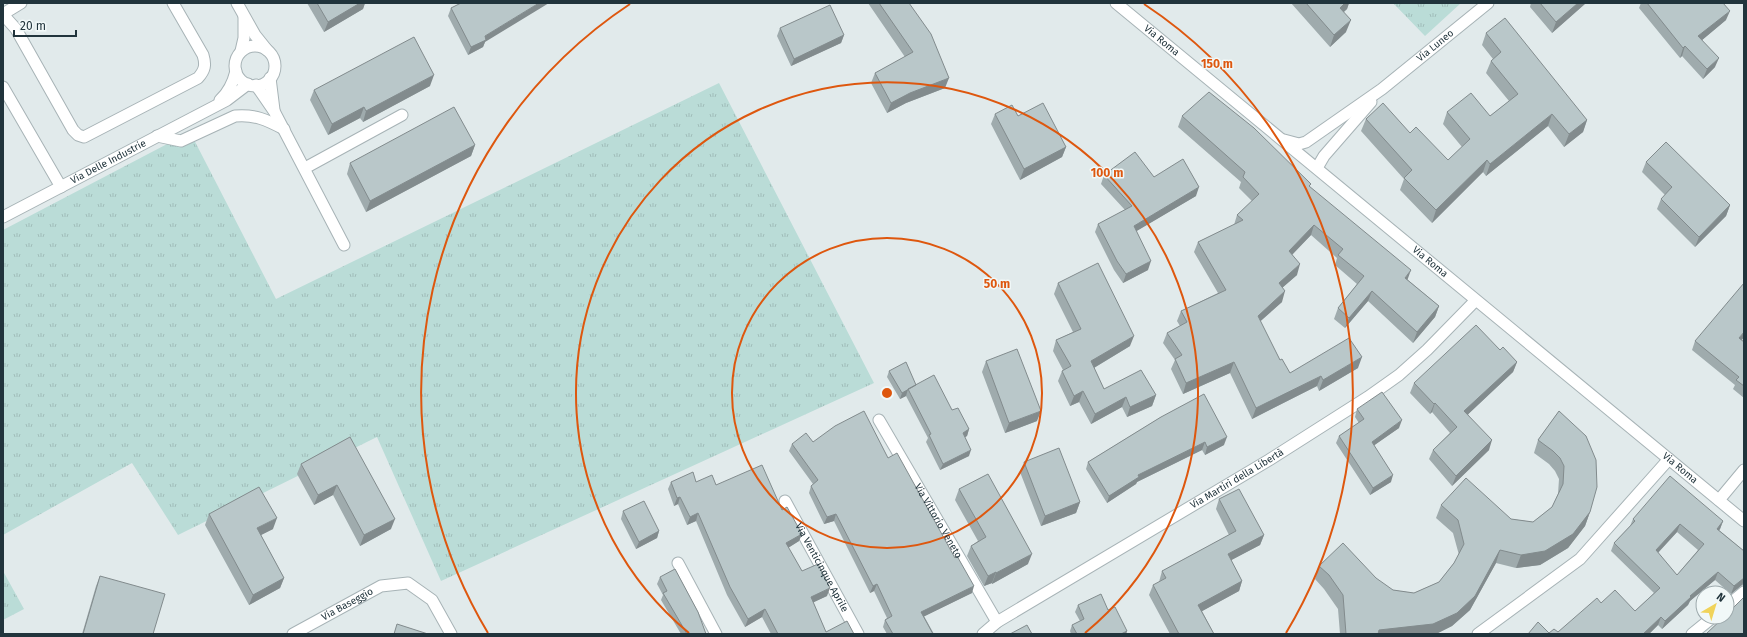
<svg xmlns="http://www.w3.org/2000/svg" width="1747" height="637" font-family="'Fira Sans',sans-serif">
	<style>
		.grass { fill: url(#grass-tufts) }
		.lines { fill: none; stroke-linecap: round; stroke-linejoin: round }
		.service-casing { stroke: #a7b3b6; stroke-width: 13 }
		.minor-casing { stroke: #a7b3b6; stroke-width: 13 }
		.tertiary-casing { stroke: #a7b3b6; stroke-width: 13 }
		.service { stroke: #fff; stroke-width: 11 }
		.minor { stroke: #fff; stroke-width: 11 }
		.tertiary { stroke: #fff; stroke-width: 11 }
		.wall { fill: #9fabad; fill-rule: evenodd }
		.shaded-wall { fill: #828b8d }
		.building { fill: #b9c7c9; stroke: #828b8d; fill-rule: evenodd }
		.ring { fill: none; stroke: #de570e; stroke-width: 2 }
		.labels { text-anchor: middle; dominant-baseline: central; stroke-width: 3; stroke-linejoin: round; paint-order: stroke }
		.street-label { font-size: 10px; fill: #21343c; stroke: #f1f8f8 }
		.centre { fill: #de570e; stroke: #f1f8f8; stroke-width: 2 }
		.ring-label { font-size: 12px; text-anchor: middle; font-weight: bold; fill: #de570e; stroke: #f1f8f8; stroke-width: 3; stroke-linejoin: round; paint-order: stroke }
	</style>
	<defs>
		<pattern id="grass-tufts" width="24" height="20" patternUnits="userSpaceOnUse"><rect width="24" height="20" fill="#badcd7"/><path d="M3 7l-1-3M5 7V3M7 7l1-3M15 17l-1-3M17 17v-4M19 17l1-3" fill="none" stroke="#a0bdb9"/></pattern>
	</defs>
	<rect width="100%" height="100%" fill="#e1eaeb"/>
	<path class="grass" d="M1393,3H1461L1425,36Z
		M719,83L874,383L441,581L377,437L178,535L132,463L3,535V230L190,132L276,299Z
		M3,571L24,609L3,620Z"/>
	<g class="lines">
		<defs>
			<path id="service" d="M3,14L21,3
				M3,18L7,19L16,29L73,130L78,135L84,137L198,78C205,70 206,65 203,55L173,3
				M3,87L61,187
				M305,168L402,115
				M1727,606L1744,592
				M1478,634L1580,559L1669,459
				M1692,634L1713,617"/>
			<g id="minor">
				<path d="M237,3L255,35L267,50"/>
				<circle cx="255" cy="66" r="20"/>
				<path d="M241,51L244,38V17"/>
				<path d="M270,78L274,110"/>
				<path d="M256,85L274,111L344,245"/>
				<path d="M220,100C229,92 233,83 236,71"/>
				<path d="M157,136L181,141L235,116C254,114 267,120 284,129"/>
				<path id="s1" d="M3,217L227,100L248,84"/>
				<path id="s2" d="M879,420L997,622"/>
				<path d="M1719,500L1744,470"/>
				<path id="s3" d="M785,501L858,634"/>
				<path d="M678,563L716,634"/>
				<path id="s4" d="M293,634L381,586L408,583L432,600L451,634"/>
				<path id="s5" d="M983,634L997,622L1269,460L1368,397L1399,375L1427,350L1475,301"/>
			</g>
			<g id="tertiary">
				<path id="s6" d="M1116,3L1744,521"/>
				<path id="s7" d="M1284,140L1299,144L1306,142L1382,89L1488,3"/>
				<path d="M1317,168L1324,156L1371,102"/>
			</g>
		</defs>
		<use href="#service" class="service-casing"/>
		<use href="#minor" class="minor-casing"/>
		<use href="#tertiary" class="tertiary-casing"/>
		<use href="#service" class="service"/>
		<use href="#minor" class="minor"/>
		<use href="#tertiary" class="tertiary"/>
	</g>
	<path class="wall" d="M307,3H365L363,9L324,32Z
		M868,3H909L945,88L906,103L887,113L871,83L875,73L905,57Z
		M1291,3H1349L1347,9L1344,12L1346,32L1330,47Z
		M1531,3H1586L1552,33L1530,7Z
		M1641,3H1723L1726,20L1702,40L1715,67L1703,79L1682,56L1680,58L1639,8Z
		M451,8L485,42L483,47L468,55L448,16Z
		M780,28L844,35L841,43L791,66L777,36Z
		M1486,33L1587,120L1583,132L1564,147L1548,126L1486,176L1483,172L1432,223L1400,190L1404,179L1361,131L1366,119L1410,133L1448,160L1462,147L1443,124L1447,112L1490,116L1509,101L1486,73L1491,61L1493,59L1482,45Z
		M430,86L363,122L360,118L328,135L310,100L314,90Z
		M995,114L1018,116L1066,147L1062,157L1020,180L991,124Z
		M1182,116L1310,187L1408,280L1439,306L1435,317L1413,343L1368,301L1345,328L1334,319L1338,308L1357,284L1335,265L1337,258L1311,235L1292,255L1297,275L1282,288V302L1260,321L1280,360L1290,373L1358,368L1319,391L1317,386L1252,419L1230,373L1183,394L1171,369L1175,360L1163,343L1167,333L1180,326L1177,321L1181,311L1218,293L1194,252L1198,242L1234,225L1237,215L1252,201L1239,188L1241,182L1178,127Z
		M475,145L471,156L366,212L347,174L350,163Z
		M1646,162L1730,205L1726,216L1695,247L1657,209L1661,199L1665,195L1642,172Z
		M1104,175L1154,177L1196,196L1136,231L1148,270L1123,283L1114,270L1095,232L1098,224L1125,210L1101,184Z
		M1058,283L1130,346L1094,368L1104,389L1156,395L1152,406L1127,417L1122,407L1091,424L1079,402L1070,406L1058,381L1062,371L1063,370L1053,351L1056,340L1073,332L1054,294Z
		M1744,337L1742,340L1744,342V398L1733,389L1735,385L1692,350L1695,341Z
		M1500,350L1517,362L1513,372L1468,414L1489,450L1452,486L1429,459L1433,450L1450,433L1432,412L1430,414L1410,393L1414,383Z
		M986,361L1037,421L1005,433L982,372Z
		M889,371L916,385L952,410L969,429L967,436L965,437L969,456L940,470L926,442L928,438L906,396L900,399L887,377Z
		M1357,409L1399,428L1374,445L1391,482L1370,495L1336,443L1339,436L1359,423L1355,417Z
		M1559,411L1590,512L1585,526L1568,548L1540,565L1516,568L1496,563L1470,610L1452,626L1436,634H1340L1338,609L1324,589L1315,579L1319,566L1393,590L1414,593L1439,582L1454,563L1459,555L1453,533L1436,518L1441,505L1511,519L1533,522L1552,507L1558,494L1559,479L1555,471L1549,464L1534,453L1538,440Z
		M1161,417L1224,445L1205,455L1202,450L1137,482L1136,484L1107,503L1086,469L1088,462Z
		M350,437L391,529L360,546L333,495L314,505L297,474L301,464Z
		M813,442L888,458L972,593L924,616L934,634H887L883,627L885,620L887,618L874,591L870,593L834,521L824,524L809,493L811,486L813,484L789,451L792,444Z
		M1024,462L1080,502L1076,513L1041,526L1020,472Z
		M671,482H696L716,485L782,510L802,534L799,541L788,548L802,571L827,596L813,602L826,632L854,634H771L762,617L745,627L727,595L696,521L687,525L678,504L674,506L668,489Z
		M959,489L1028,564L992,584V583L984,586L967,556L971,546L978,541L955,500Z
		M1219,499L1264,535L1260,545L1231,560L1242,581L1239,591L1202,611L1214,634H1170L1149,595L1153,585L1159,582L1162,571L1229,535L1216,509Z
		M623,511L659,531L657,538L636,549L621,519Z
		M209,514L273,529L261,535L284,578L280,588L249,605L205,525Z
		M1633,519L1723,521L1720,529L1719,530L1744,551V586L1742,585L1731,594L1715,580L1690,601L1688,605L1662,629L1658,625L1649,634H1528L1549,633L1558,632L1601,603L1635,611L1654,593L1611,551L1614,543L1630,526ZM1677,532L1698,550L1677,575L1658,553Z
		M100,576L153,634H82L96,586Z
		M660,577L706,634H681L661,600L663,595L657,584Z
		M1078,605L1108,610L1127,631L1126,634H1071L1070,631L1072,625L1080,621L1075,612Z"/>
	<path class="shaded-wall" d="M360,3H365L363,9L324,32L328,22Z
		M539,3H549L485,42L483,47L468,55L471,47L485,36Z
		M1345,3H1349L1347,9L1335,19L1340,8Z
		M1578,3H1586L1552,33L1556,22Z
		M1730,11L1726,20L1695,46L1698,36Z
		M1351,20L1346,32L1330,47L1334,35Z
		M844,35L841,43L791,66L794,59Z
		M1685,46L1682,56L1680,58L1683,48Z
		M1719,58L1715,67L1703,79L1707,69Z
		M434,75L430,86L363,122L366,111Z
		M949,78L945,88L906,103L887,113L891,103L910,93Z
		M364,107L360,118L328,135L332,124Z
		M1552,114L1548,126L1486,176L1490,164Z
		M1587,120L1583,132L1564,147L1569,134Z
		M475,145L471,156L366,212L370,201Z
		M1066,147L1062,157L1020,180L1024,169Z
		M1487,160L1483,172L1432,223L1436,210Z
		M1199,187L1196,196L1130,235L1134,226Z
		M1730,205L1726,216L1695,247L1699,237Z
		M1314,225L1311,235L1285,262L1289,251Z
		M1151,261L1148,270L1123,283L1126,274Z
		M1300,264L1297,275L1275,294L1279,283Z
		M1411,270L1407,281L1405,278Z
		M1285,291L1282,302L1254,327L1258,316Z
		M1372,291L1368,301L1345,328L1349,318Z
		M1439,306L1435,317L1413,343L1417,332Z
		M1744,332V337L1736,347L1739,338Z
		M1134,336L1130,346L1087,372L1091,361Z
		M1362,357L1358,368L1319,391L1323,380Z
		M1234,362L1230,373L1183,394L1186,383Z
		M1517,362L1513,372L1461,421L1464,411Z
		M1321,376L1317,386L1252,419L1256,408Z
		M908,389L906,396L900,399L902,393Z
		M1083,391L1079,402L1070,406L1074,396Z
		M1156,395L1152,406L1127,417L1130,407Z
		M1126,397L1122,407L1091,424L1095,414Z
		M1435,403L1432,412L1430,414L1434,404Z
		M1041,411L1037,421L1005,433L1009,423Z
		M1402,420L1399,428L1369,449L1372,442Z
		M969,429L967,436L960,440L963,433Z
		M1227,437L1224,445L1205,455L1207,447Z
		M1492,440L1489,450L1452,486L1456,476Z
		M1205,442L1202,450L1137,482L1136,484L1107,503L1109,496L1138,475Z
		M971,450L969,456L940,470L943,464Z
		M1393,475L1391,482L1370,495L1373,488Z
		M337,485L333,495L314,505L318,495Z
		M680,497L678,504L674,506L677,498Z
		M1080,502L1076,513L1041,526L1045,516Z
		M1590,512L1585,526L1568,548L1540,565L1516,568L1521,555Z
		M698,513L696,521L687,525L690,517Z
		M836,514L834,521L824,524L827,517Z
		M277,518L273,529L253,539L257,528Z
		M395,519L391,529L360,546L364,535Z
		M1723,521L1720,529L1714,537L1717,529Z
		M1680,524L1677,532L1653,558L1656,550Z
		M659,531L657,538L636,549L639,542Z
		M802,534L799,541L783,551L786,543Z
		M1264,535L1260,545L1224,564L1228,554Z
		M1500,550L1496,563L1470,610L1452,626L1436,634H1378L1379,630Z
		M1032,554L1028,564L992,584L996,573Z
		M996,572L992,583L984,586L988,576Z
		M1718,572L1715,580L1690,601L1688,605L1662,629L1665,621L1690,596Z
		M284,578L280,588L249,605L253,595Z
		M1744,578V581L1742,585L1731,594L1734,586Z
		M1242,581L1239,591L1195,615L1198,605Z
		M877,584L874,591L870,593L873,586Z
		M974,586L972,593L919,619L921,612Z
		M830,588L827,596L808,605L811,597Z
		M765,609L762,617L745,627L748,619Z
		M1661,617L1658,625L1649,634H1643Z
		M1127,631L1126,634H1121Z"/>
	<path class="building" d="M317,3H360L328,22Z
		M461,3H539L485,36L486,40L471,47L451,8Z
		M879,3H909L931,34L949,78L910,93L891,103L875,73L913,52Z
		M1306,3H1345L1340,8L1351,20L1334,35Z
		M1540,3H1578L1556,22Z
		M1647,3H1723L1730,11L1698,36L1719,58L1707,69L1685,46L1683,48Z
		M830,5L844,35L794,59L780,28Z
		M1505,18L1587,120L1569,134L1552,114L1490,164L1487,160L1436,210L1404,178L1412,170L1366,119L1383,103L1410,133L1416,127L1448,160L1470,139L1447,112L1471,93L1490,116L1518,94L1491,61L1501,52L1486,33Z
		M414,37L434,75L366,111L364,107L332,124L314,90Z
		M1209,92L1254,128L1311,184L1309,186L1411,270L1405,278L1439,306L1417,332L1372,291L1349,318L1338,308L1364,276L1338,255L1343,249L1314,225L1289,251L1300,264L1279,283L1285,291L1258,316L1280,360L1282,359L1290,373L1349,338L1362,357L1323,380L1321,376L1256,408L1234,362L1186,383L1175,359L1182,355L1167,333L1187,322L1181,311L1226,290L1198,242L1243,220L1237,215L1259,194L1243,177L1245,172L1182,116Z
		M1043,103L1066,147L1024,169L995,114L1012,105L1018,116Z
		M454,107L475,145L370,201L350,163Z
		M1666,142L1730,205L1699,237L1661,199L1672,187L1646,162Z
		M1135,152L1154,177L1183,159L1199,187L1134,226L1151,261L1126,274L1117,261L1098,224L1132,206L1104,175Z
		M1098,263L1134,336L1091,361L1104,389L1141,370L1156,395L1130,407L1126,397L1095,414L1083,391L1074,396L1062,371L1071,366L1056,340L1081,329L1058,283Z
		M1744,283V332L1739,338L1744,342V386L1736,380L1739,377L1695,341Z
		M1476,325L1500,350L1503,347L1517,362L1464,411L1492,440L1456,476L1433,450L1457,427L1435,403L1434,404L1414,383Z
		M1017,349L1041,411L1009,423L986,361Z
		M906,362L916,385L902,393L889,371Z
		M934,375L952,410L958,408L969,429L963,433L971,450L943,464L929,435L931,434L908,389Z
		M1382,392L1402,420L1372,442L1393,475L1373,488L1339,436L1364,419L1357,409Z
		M1204,394L1227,437L1207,447L1205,442L1138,475L1139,477L1109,496L1088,462L1161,417Z
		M864,411L888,458L897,453L955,558L957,556L974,586L921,612L933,634H893L885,620L892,616L877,584L873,586L836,514L827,517L811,486L818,480L792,444L806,433L813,442L835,426Z
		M1559,411L1586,436L1596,460L1597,487L1590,512L1573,534L1545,551L1521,555L1500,550L1475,596L1457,613L1433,624L1379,630L1378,634H1346L1343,595L1329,575L1319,566L1343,543L1376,578L1393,590L1414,593L1439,582L1454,563L1464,544L1458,520L1441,505L1466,478L1511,519L1533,522L1552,507L1563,484L1564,466L1560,458L1553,451L1538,440Z
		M350,437L395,519L364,535L337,485L318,495L301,464Z
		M1059,448L1080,502L1045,516L1024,462Z
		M762,465L782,510L787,507L802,534L786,543L802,571L818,564L830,588L811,597L826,632L847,621L854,634H778L765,609L748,619L730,587L698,513L690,517L680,497L677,498L671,482L693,472L696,482L712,475L716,485Z
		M988,474L1032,554L996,573V572L988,576L971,546L986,537L959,489Z
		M1670,476L1723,521L1717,529L1744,551V578L1734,586L1718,572L1690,596L1691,597L1665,621L1661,617L1643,634H1528L1538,622L1549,633L1554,629L1558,632L1597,598L1601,603L1615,590L1635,611L1660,588L1614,543L1635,521L1633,519ZM1680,524L1704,544L1677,575L1656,550Z
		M259,487L277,518L257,528L284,578L253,595L209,514Z
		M1239,489L1264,535L1228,554L1242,581L1198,605L1214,634H1179L1153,585L1166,578L1162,571L1236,531L1219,499Z
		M644,501L659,531L639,542L623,511Z
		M675,569L698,612L706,634H687L663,593L667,591L660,577Z
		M100,576L165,594L153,634H83Z
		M1101,594L1108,610L1115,607L1127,631L1121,634H1077L1072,625L1084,619L1078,605Z
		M1744,597V634H1706L1724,617H1727V614Z
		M397,624L428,634H394Z
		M1027,625L1032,634H1010Z"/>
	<g class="ring">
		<circle cx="887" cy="393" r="155"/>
		<path d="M689 633A311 311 0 1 1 1085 633"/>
		<path d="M488 633A466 466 0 0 1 630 4M1144 4A466 466 0 0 1 1286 633"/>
	</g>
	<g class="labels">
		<g class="street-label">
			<text stroke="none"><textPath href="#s6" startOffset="59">Via Roma</textPath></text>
			<text stroke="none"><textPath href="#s7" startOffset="184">Via Luneo</textPath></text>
			<text stroke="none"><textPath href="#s1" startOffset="119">Via Delle Industrie</textPath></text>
			<text stroke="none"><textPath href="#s6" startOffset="407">Via Roma</textPath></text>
			<text stroke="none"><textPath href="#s6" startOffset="731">Via Roma</textPath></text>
			<text stroke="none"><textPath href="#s5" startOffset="298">Via Martiri della Libertà</textPath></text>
			<text stroke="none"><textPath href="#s2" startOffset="117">Via Vittorio Veneto</textPath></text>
			<text stroke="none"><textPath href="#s3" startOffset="76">Via Venticinque Aprile</textPath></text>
			<text stroke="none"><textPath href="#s4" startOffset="62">Via Baseggio</textPath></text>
		</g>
	</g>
	<circle cx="887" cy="393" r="6" class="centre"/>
	<g class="ring-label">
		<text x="1217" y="68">150 m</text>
		<text x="1107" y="177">100 m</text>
		<text x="997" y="288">50 m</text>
	</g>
	<rect width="1747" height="637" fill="none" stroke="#21343c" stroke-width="8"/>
	<g transform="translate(1715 605) rotate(38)"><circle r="19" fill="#f1f8f8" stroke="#9eaaad"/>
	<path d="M0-3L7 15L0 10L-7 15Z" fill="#f0d35a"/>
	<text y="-6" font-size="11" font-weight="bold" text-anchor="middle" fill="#21343c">N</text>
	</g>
	<path d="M14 30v6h62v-6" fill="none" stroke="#21343c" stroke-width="2"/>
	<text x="20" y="30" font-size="12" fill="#21343c" stroke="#f1f8f8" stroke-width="3" paint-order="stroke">20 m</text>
</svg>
